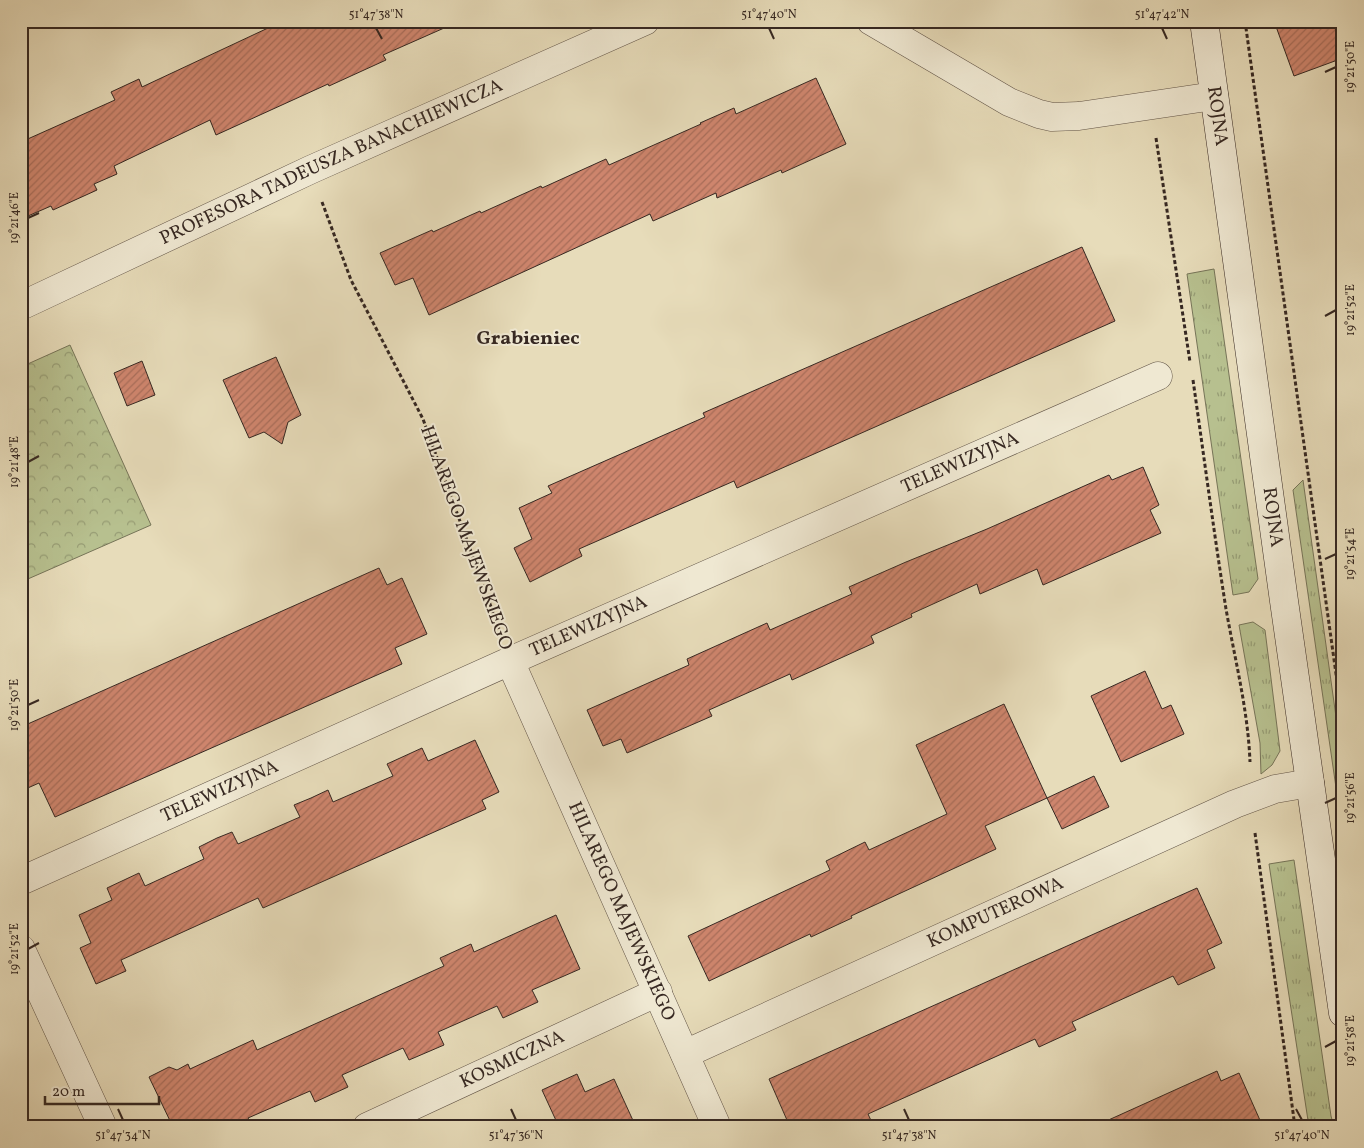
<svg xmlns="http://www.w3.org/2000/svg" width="1364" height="1148" font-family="Vollkorn,serif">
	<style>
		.grass { fill: url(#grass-tufts); stroke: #767458 }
		.forest { fill: url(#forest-crowns); stroke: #767458 }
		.building { fill: url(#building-hatch); stroke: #362822 }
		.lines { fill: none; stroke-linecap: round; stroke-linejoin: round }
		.street-casing { stroke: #625548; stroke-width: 29 }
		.secondary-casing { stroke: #362822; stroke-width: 29 }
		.path { stroke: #362822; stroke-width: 3; stroke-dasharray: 4 2.5; stroke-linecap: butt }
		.street { stroke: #efe8d2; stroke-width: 28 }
		.secondary { stroke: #efe8d2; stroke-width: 28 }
		.ticks { fill: none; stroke: #362822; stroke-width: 2 }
		.labels { text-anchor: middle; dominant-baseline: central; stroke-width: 4; stroke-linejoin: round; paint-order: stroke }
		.street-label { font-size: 19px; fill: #362822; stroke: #efe8d2 }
		.neighbourhood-label { font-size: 20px; font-weight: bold; fill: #362822; stroke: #efe8d2 }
		.neatline { fill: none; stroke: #362822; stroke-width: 2 }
		.ticks-label { font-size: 12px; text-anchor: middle; fill: #362822 }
	</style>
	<defs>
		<pattern id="grass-tufts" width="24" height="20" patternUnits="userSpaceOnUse" patternTransform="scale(1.25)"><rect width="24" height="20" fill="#b7c08f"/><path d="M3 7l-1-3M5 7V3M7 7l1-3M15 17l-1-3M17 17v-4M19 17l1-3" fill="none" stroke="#969c74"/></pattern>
		<pattern id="forest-crowns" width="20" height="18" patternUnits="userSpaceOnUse" patternTransform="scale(1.25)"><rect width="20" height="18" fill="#b7c08f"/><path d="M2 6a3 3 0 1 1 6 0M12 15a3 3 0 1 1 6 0" fill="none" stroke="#969c74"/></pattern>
		<pattern id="building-hatch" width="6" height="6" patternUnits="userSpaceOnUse" patternTransform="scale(1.25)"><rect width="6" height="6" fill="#ce856d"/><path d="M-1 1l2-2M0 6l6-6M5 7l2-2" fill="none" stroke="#a86d59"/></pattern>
	</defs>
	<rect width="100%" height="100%" fill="#e7dcba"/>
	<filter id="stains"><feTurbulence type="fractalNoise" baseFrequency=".004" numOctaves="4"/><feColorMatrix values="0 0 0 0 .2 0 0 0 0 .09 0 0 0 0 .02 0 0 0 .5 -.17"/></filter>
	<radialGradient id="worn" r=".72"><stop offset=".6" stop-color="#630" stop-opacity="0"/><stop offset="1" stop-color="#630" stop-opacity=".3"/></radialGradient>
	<path class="grass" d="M1214,269L1258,579L1249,592L1233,595L1187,274Z
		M1303,480L1343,767L1342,829L1293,490Z
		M1253,622L1265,630L1280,751L1272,765L1261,774L1260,743L1239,625Z
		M1294,860L1331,1116L1334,1127H1309L1269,864Z"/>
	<path class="forest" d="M70,345L151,525L21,582V367Z"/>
	<path class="building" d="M283,21H460L383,55L386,60L329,86L328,84L216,135L210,120L114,166L117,174L94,184L97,190L53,210L51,206L21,219V142L115,100L111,92L139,79L142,87Z
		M1274,21H1343V58L1294,76Z
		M816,78L846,144L782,173L781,170L717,198L716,193L653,221L650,214L429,315L413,278L395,285L380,253L432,230L433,232L480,211L481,213L541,186L542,188L606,159L609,165L701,124L700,123L734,108L736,114Z
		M1082,247L1115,321L737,488L734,481L579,549L582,556L530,582L514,548L532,539L519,508L552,493L548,486L705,417L703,413Z
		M276,357L301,415L288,422L282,444L264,432L249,438L223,380Z
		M142,361L155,395L127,406L114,373Z
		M1143,467L1159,505L1150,510L1161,533L1043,585L1037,569L980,594L977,584L911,614L912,617L871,636L874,643L792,680L790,674L709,710L712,716L627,753L621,739L603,746L587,710L689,665L687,659L767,623L770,630L852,594L849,587L906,562L987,529L1109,475L1112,480Z
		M379,568L387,585L402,578L427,634L395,648L402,664L55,817L39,783L21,791V727Z
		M1145,671L1162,709L1171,705L1184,734L1121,762L1091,696Z
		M1004,704L1047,798L985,826L996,849L851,916L852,918L811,937L810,934L709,981L688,936L830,870L826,861L865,842L869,850L947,814L916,745Z
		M475,740L499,792L482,800L486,809L263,908L258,898L121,960L126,971L96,984L80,948L91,943L79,915L112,900L107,888L139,873L145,886L204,859L199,847L217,838L232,832L238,844L300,817L294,805L311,798L328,790L333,802L393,776L387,764L422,748L428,761Z
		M1094,776L1109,807L1062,829L1047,798Z
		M1197,888L1222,943L1207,950L1215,968L1178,985L1173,976L1072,1022L1076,1030L1039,1047L1035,1039L868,1114L874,1127H790L769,1079Z
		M556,915L580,969L532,990L538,1002L503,1018L497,1006L438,1032L444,1045L409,1060L403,1048L342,1075L348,1087L315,1102L310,1091L248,1118L253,1127H173L149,1077L169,1067L177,1070L188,1064L190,1069L253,1040L257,1050L444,966L440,958L471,944L474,952Z
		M1217,1071L1221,1081L1239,1073L1263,1127H1093Z
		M577,1074L585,1092L614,1079L636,1127H559L542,1090Z"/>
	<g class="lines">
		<defs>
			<g id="street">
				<path d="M871,21L1009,102L1039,114L1052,117L1079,116L1214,96"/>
				<path id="s1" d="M21,306L310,170L645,21"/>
				<path id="s2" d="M510,661L717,1127"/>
				<path id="s3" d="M21,881L510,661L1158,376"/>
				<path d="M21,949L103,1127"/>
				<path id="s4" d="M685,1054L1235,804L1275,789L1310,783"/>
				<path id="s5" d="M367,1127L658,992"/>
			</g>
			<g id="secondary">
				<path id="s6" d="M1204,21L1284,601L1343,1013"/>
			</g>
		</defs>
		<use href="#street" class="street-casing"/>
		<use href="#secondary" class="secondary-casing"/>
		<path class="path" d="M1245,21L1343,724
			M1156,138L1190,362
			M322,202L351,280L423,419L499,629
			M1193,380C1204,457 1214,533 1226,609C1235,660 1248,710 1250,762
			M1255,833L1295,1127"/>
		<use href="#street" class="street"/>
		<use href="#secondary" class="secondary"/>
	</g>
	<path class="ticks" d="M376,28L382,39M769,28L774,39M1162,28L1167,39M1325,72L1336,67M28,218L39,213M1325,316L1336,310M28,462L39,456M1325,559L1336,554M28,705L39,700M1325,803L1336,798M28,949L39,943M1325,1047L1336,1041M118,1109L123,1120M511,1109L516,1120M904,1109L909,1120M1296,1109L1302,1120"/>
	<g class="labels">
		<g class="street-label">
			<text stroke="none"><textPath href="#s6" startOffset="96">ROJNA</textPath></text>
			<text stroke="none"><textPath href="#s1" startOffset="342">PROFESORA TADEUSZA BANACHIEWICZA</textPath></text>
			<text stroke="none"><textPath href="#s3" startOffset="1028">TELEWIZYJNA</textPath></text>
			<text stroke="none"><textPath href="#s6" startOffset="501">ROJNA</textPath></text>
			<text transform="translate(466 538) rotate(70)">HILAREGO MAJEWSKIEGO</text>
			<text stroke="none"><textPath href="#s3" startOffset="622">TELEWIZYJNA</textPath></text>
			<text stroke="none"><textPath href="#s3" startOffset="218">TELEWIZYJNA</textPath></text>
			<text stroke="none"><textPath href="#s2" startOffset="274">HILAREGO MAJEWSKIEGO</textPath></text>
			<text stroke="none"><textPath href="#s4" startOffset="341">KOMPUTEROWA</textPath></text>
			<text stroke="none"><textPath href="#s5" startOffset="160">KOSMICZNA</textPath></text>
		</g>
		<g class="neighbourhood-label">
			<text x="528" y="339">Grabieniec</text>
		</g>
	</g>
	<rect width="1364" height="1148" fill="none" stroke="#e7dcba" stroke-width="55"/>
	<path d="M45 1096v8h114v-8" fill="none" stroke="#362822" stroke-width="2.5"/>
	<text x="52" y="1096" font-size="15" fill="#362822" stroke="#efe8d2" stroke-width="4" paint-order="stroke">20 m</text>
	<rect x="28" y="28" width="1308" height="1092" class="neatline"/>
	<g class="ticks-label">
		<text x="376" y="18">51°47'38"N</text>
		<text x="769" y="18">51°47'40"N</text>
		<text x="1162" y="18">51°47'42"N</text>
		<text transform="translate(1350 67) rotate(-90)" y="4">19°21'50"E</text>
		<text transform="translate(14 218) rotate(-90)" y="4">19°21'46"E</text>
		<text transform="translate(1350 310) rotate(-90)" y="4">19°21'52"E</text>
		<text transform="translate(14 462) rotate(-90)" y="4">19°21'48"E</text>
		<text transform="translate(1350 554) rotate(-90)" y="4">19°21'54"E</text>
		<text transform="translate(14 705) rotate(-90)" y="4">19°21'50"E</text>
		<text transform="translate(1350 798) rotate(-90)" y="4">19°21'56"E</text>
		<text transform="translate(14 949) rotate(-90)" y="4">19°21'52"E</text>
		<text transform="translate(1350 1041) rotate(-90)" y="4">19°21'58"E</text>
		<text x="123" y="1139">51°47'34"N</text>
		<text x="516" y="1139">51°47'36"N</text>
		<text x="909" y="1139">51°47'38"N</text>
		<text x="1302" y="1139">51°47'40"N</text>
	</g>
	<rect width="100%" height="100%" filter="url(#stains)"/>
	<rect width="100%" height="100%" fill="url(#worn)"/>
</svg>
